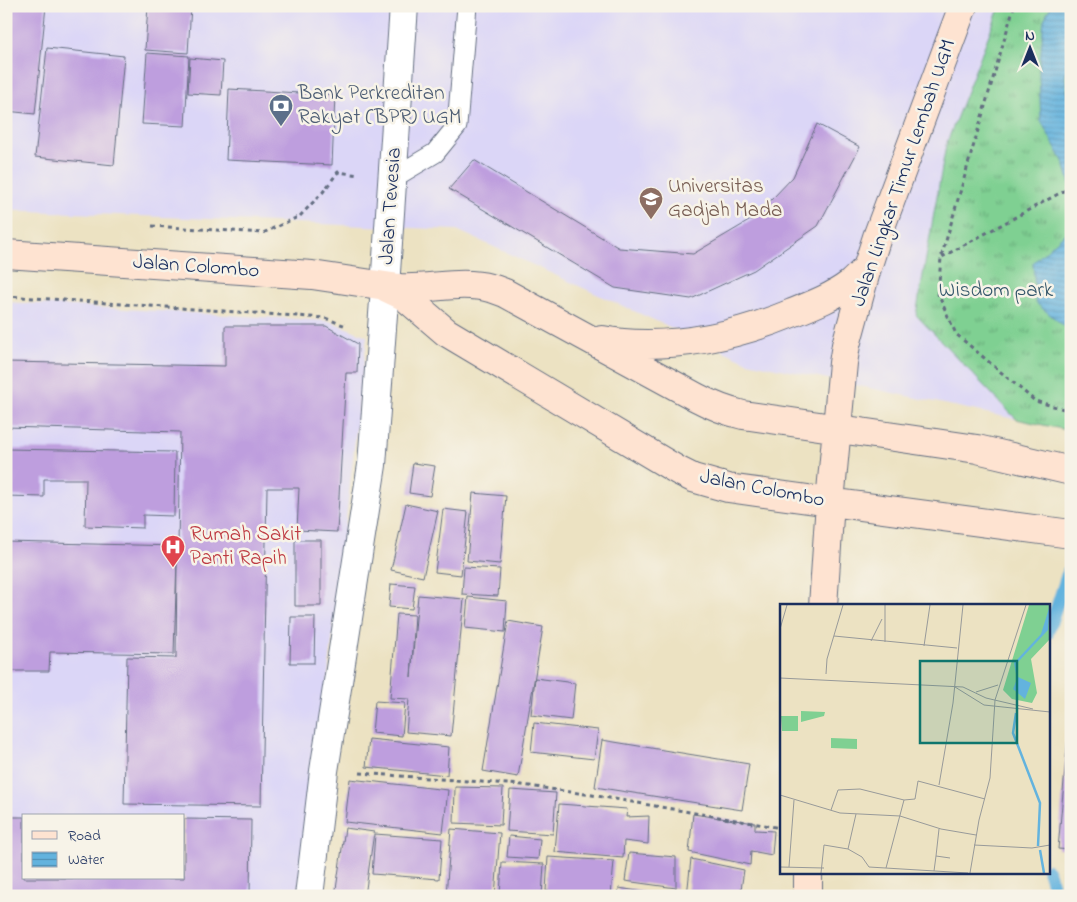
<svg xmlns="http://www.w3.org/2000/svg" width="1077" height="902" font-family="'Indie Flower',sans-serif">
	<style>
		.built { fill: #dbd6f7; fill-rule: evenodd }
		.grass { fill: url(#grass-tufts); stroke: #4d8078 }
		.water { fill: url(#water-rules); stroke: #3f719e }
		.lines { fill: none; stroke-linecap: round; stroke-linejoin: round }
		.stream { stroke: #63b3de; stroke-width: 12 }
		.building { fill: #be9ede }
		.lane-casing { stroke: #646e81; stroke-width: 21 }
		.street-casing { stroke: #646e81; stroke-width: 30 }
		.secondary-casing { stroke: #646e81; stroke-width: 30 }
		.path { stroke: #646e81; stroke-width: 3; stroke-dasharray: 4 4; stroke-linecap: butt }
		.lane { stroke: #fff; stroke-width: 19 }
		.street { stroke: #fff; stroke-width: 28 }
		.secondary { stroke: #fee3d1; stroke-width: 28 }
		.labels { text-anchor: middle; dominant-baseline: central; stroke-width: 5; stroke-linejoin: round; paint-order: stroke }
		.service-label { font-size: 21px; fill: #4e5e75; stroke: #f7f3e8; text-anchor: start }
		.street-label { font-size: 21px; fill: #1b2f5e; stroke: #f7f3e8 }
		.education-label { font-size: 21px; fill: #785e54; stroke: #f7f3e8; text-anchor: start }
		.park-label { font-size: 21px; fill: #34576b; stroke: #f7f3e8 }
		.health-label { font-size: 21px; fill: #be3a42; stroke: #f7f3e8; text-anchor: start }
		.inset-river { fill: none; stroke: #63b3de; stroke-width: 2.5 }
		.inset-road { fill: none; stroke: #989a9a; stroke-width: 1 }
		.view { fill: #0f766e; fill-opacity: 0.15; stroke: #0f766e; stroke-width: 2.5 }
		.inset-edge { fill: none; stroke: #1b2f5e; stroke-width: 2.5 }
	</style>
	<defs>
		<pattern id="grass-tufts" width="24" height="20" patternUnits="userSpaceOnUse" patternTransform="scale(1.25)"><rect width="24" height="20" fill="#7fd092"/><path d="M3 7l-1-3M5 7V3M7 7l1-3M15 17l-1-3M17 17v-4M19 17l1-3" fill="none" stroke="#67a97a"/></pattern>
		<pattern id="water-rules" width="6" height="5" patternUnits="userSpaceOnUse" patternTransform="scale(1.25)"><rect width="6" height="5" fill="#63b3de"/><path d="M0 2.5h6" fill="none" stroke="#5192b7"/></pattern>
	</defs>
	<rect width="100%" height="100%" fill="#f7f3e8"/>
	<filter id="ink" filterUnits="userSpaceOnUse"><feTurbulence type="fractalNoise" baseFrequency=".02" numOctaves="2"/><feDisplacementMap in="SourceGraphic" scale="10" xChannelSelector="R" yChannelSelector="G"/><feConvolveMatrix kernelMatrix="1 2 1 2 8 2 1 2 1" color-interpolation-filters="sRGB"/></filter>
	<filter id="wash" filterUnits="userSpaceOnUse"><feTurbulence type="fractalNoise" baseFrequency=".0096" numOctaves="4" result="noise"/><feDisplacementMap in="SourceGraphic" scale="20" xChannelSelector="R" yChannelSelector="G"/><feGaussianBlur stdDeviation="1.12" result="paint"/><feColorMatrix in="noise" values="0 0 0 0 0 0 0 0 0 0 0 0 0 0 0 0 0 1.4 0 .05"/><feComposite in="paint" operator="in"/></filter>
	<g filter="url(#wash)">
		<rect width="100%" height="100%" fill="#ece2c2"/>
		<path class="built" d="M6,6H1071V431L748,362L616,303L457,230L6,210Z
			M6,302L329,321L367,336L314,799L297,896H6ZM24,816H184V878H24Z"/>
		<path class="grass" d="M1000,6H1071V431L1016,419L916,315L946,145Z"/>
		<path class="water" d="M1051,6H1071V51L1065,77L1071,116V187L1064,163L1041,121L1039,73L1044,20Z
			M1071,228V330H1069L1036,303L1033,263Z"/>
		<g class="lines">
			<path class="stream" d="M1048,633L1068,571
				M1048,870L1056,896"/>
		</g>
		<g id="blocks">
			<path class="building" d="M6,6H46L35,114L6,111Z
				M148,6H191L188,53L145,50Z
				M47,48L124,56L114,165L35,157Z
				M147,53L189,56L185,126L142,124Z
				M190,58L223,61L221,95L188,93Z
				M229,89L335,95L332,165L226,160Z
				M817,124L860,147L818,226L754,270L691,299L615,288L449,189L474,160L619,248L693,254L754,218L793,177Z
				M225,326H326L358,344L357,373H346L337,532L297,530L299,488H267L261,806L124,804L127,657L176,658L177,558L174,654L50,652L49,671H6V542L178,546L180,432L6,427V362L225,366Z
				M6,449L175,452L174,516L143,515V528L85,526L86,479H44V497L6,496Z
				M413,463L435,466L430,496L409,493Z
				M473,493L506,496L500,564L467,561Z
				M406,504L438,511L423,577L391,570Z
				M443,509L468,512L461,575L435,572Z
				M295,540H321V606H295Z
				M464,567L500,569L498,596L462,594Z
				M391,584L415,586L412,609L389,607Z
				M418,595L464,599L451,736L406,732L409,699L390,698L397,614L415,615L411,677Z
				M468,597L507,601L505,632L465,628Z
				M291,617H315L314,663H290Z
				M508,621L543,627L518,777L483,771Z
				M535,678L575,683L571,720L531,715Z
				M375,701L405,703L402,736L372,733Z
				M534,723L598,730L594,759L531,752Z
				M1069,724H1071V850L1058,849Z
				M369,739L449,747L447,775L366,767Z
				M602,740L749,764L742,810L595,787Z
				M350,779L448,790L443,833L345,822Z
				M455,787L503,788L501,825L454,823Z
				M510,790L556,793L553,834L507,831Z
				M559,804L627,809L626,817L649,816L648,844L624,841L623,858L555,852Z
				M693,814L755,823V830L774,831L772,855L751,851L750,865L689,852Z
				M6,817H24V878H184V819L251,820L250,896H6Z
				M345,828L374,832L365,896H335Z
				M451,829L500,833L495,896H446Z
				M375,834L442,839L439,879L372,874Z
				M509,836L540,839L538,859L507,857Z
				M629,853L676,857V888L625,881Z
				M548,857L614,861L611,896L546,891Z
				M691,859L744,870L740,896H687Z
				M502,862L544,864L542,896H500Z
				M619,888L663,895V896H618Z"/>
		</g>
	</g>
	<g filter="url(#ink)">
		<use href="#blocks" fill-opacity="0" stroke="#646e81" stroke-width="1"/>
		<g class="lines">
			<defs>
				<path id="lane" d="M393,178L435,153L457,126L467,6"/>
				<path id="street" d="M309,896L324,771L372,465L385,287L404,6"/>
				<path id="secondary" d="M6,254L312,275L399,288C429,290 461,280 490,288C495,289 500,291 505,293L696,397C711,405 726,411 743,415L977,449L1071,471
					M387,288L404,296L446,332L679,471L693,478L728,488L830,502L1071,534
					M602,340C616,343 632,344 647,344C698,344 746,332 792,313C812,305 833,297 850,284C856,279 861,273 867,268
					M823,606L830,502L843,363L846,345L867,268L877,237L963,6
					M808,896V873"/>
			</defs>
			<use href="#lane" class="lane-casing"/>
			<use href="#street" class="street-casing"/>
			<use href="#secondary" class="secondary-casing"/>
			<path class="path" d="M1014,6L941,258L938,294L956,334L1035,401L1071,411
				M152,226L263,233L300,216L323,192L338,172L359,175
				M942,257L1071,187
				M6,296L325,318L346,326
				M360,773L522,785L592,795L781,828"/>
			<use href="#lane" class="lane"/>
			<use href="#street" class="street"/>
			<use href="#secondary" class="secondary"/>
		</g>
	</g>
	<defs>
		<symbol id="bank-pin" viewBox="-11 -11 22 30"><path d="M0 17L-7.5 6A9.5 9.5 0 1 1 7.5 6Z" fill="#5c6f8a" stroke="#f7f3e8"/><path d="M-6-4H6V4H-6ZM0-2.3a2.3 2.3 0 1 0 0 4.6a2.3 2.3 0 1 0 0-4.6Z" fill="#fff"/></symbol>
		<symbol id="university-pin" viewBox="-11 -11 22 30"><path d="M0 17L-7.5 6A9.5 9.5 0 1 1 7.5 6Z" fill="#8d6e63" stroke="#f7f3e8"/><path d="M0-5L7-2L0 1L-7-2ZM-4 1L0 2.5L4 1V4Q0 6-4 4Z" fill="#fff"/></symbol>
		<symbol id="hospital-pin" viewBox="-11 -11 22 30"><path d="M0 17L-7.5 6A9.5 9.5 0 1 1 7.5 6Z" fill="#e0444e" stroke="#f7f3e8"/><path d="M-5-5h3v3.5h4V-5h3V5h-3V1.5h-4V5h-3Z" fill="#fff"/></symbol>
	</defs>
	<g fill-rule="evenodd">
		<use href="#bank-pin" x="267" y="92" width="28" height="38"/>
		<use href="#university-pin" x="637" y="185" width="28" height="38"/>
		<use href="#hospital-pin" x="159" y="533" width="28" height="38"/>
	</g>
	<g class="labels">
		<g class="service-label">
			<text x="298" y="94">Bank Perkreditan<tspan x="298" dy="24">Rakyat (BPR) UGM</tspan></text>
		</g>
		<g class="street-label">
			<text transform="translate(904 173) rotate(-71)">Jalan Lingkar Timur Lembah UGM</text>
			<text transform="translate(391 206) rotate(-86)">Jalan Tevesia</text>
			<text transform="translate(196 267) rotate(4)">Jalan Colombo</text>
			<text transform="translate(762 489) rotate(11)">Jalan Colombo</text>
		</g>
		<g class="education-label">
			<text x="668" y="187">Universitas<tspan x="668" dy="24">Gadjah Mada</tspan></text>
		</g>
		<g class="park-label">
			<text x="996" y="291">Wisdom park</text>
		</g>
		<g class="health-label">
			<text x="190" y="535">Rumah Sakit<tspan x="190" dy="24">Panti Rapih</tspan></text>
		</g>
	</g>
	<g transform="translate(780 604)">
		<rect width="270" height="270" fill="#ece2c2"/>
		<path d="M249,1H270V35L251,55L257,89L252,99L232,95L223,86Z" fill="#7fd092"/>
		<path d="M21,107L45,108L44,112L21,118ZM1,112H18V127H2ZM51,134L77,135V145L51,144Z" fill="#7fd092"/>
		<path d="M270,1L268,26L238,58V73L251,79L245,95L233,85L237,75L234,59L261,30Z" fill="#63b3de"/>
		<path class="inset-river" d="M236,109L233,129L260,199L258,242M260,246L264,269"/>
		<path class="inset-road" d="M0,25L7,1M54,32L177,44M91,37L102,15M105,38V1M144,42L150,1M46,70L47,55L63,1M0,74L183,83L206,94L253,105M175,83L204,101L270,108M196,88L218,81M215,96L246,1M159,181L173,99L183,1M0,191L60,209L120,212L161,225L196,231M51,206L58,186L80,185L124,196M194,241L252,244L270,241M68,245L76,210M156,252L159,225M0,263L44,264M9,263L14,196M89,263L188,269M106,264L124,196L135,195L138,177L205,195M154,267L156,252L170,254M41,269L44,241L68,245L82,253L89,263M190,269L199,216L210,174L215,96"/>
		<path class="view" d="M140,57H237V139H140Z"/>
		<rect width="270" height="270" class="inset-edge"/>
	</g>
	<rect width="1077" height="902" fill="none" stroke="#f7f3e8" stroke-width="25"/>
	<rect x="22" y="814" width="162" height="65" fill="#f7f3e8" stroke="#9fa5b1"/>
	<rect x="32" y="831" width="25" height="8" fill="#fee3d1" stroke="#9fa5b1"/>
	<text x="68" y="840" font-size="15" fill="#1b2f5e">Road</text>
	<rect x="32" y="852" width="25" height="15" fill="url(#water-rules)" stroke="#9fa5b1"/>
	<text x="68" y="864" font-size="15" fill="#1b2f5e">Water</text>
	<g transform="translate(1030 48)" stroke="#f7f3e8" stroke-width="4" paint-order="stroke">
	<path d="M0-4L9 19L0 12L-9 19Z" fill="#1b2f5e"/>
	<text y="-8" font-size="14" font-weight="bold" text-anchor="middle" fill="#1b2f5e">N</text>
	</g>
</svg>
